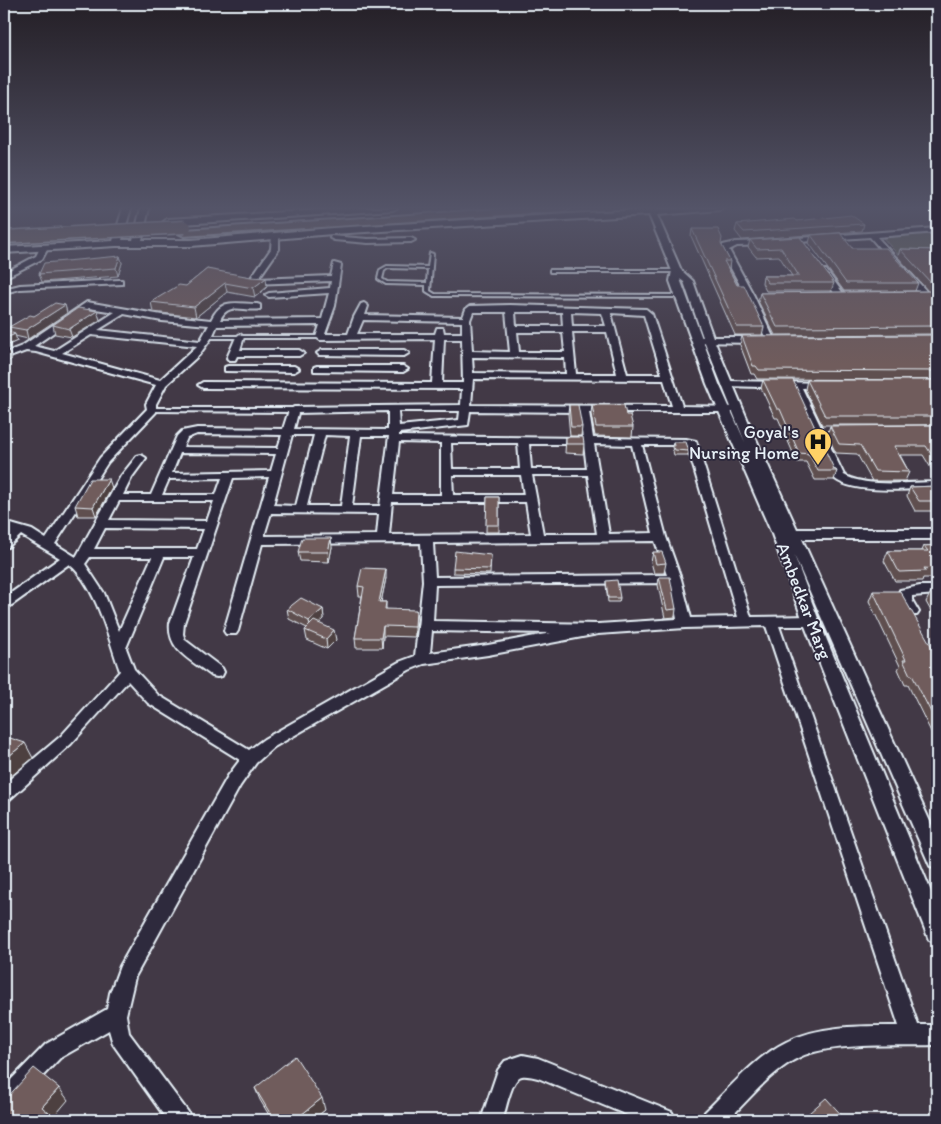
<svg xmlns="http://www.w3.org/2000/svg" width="941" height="1124" font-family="Itim,sans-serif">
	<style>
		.green { fill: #666759; stroke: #a7aca8 }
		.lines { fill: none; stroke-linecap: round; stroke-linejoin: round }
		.service-casing { stroke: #e8f1f8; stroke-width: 4 }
		.minor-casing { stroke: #e8f1f8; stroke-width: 4 }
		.tertiary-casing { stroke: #e8f1f8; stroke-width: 4 }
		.trunk-casing { stroke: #e8f1f8; stroke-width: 4 }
		.service { fill: #2f2a3d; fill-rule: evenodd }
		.minor { fill: #2f2a3d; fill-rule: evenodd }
		.tertiary { fill: #2f2a3d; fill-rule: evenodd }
		.trunk { fill: #776864; fill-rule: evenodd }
		.trunk-bridge-casing { stroke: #e8f1f8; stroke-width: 15; stroke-linecap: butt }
		.trunk-bridge { stroke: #776864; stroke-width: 12 }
		.wall { fill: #5f4f4f; stroke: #e8f1f8 }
		.shaded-wall { fill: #4e4040; stroke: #e8f1f8 }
		.building { fill: #6f5c5c; stroke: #e8f1f8 }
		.labels { text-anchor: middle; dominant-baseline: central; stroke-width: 4; stroke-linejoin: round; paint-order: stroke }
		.poi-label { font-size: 18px; fill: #e8f1f8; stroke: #2f2a3d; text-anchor: end }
		.street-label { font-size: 18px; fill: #e8f1f8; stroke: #2f2a3d }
	</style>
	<rect width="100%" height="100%" fill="#423946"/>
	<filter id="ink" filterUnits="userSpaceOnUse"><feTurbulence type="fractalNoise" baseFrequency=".02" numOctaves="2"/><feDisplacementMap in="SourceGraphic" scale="10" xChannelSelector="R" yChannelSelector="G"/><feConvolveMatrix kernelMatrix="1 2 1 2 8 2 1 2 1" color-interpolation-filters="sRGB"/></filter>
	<g filter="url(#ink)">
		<path class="green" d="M937,233V258H901L882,237Z"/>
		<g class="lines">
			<defs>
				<path id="service" d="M430,253L433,254L430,291L435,294L681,295L683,296L681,297L434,296L426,291V285L386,284L378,279L380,270L387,266L428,267ZM388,268L428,269L427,283L387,282L382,279L384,271Z
					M550,270H677L679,271L677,272H550Z
					M206,336H320L322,337L320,338H206Z
					M152,408H294L297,410L294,412L150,411L149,410Z"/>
				<path id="minor" d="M937,228V232L877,237L929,294L930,296L926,298H923L870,237L785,243L781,241L785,239Z
					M272,235L279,237V249L258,279L331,276L334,263L341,265L335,306L325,334H348L354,317L361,304L364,303L368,306L365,315L463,317L466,309L470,306L510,305L646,309L652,314L682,406L741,407L742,409L737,412H589L593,438L686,439L696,441L751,617L811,616L816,618L818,621L816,624L811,626H779L918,1025H937V1045C902,1046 831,1042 800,1057C772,1070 750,1098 728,1120H702L705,1112C730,1088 754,1058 786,1042C819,1025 862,1026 899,1026L766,626L685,628L598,634L488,655L424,664L409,670L274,747L256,763L240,786L135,977L126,1015L129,1033L188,1112L191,1120H167L113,1044L109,1030L60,1058L11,1109L4,1112V1087L46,1044L107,1009L110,993L120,966L228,776L240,760L148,703L128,681L71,744L10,799L4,801V784L61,736L120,671C108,637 97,587 69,564L9,607L4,608V598L60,558L21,535L8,547L4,548V537L10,532L4,530V522L32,530L46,539L100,458L147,409L146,404L156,385L36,352L26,351L4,359V353L22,346L87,302L162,315L211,320C222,297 235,304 257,304L260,305V309C243,312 228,301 220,320L322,319L329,293L269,297L265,295L269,293L330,288L331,281L252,284L248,282L271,249ZM89,308L115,312L54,351L34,346ZM473,312H506L510,352L472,351L470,320ZM515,312H562L563,326H516ZM571,312L602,313L606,326H572ZM611,313L644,315L662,374H627ZM124,314L162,321L209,325L200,341L98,330ZM363,320L462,322V333H444L443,328H437L435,334H357ZM320,325L316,337L320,340L435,339L432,383L203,382L198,385L203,388L462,389L461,405L294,407L289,410L283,429L197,428L182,431L177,436L151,495H123L132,477L146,458L141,455L137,456L121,476L76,557L55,544L108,462L156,412V404L166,385L199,355L212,337L217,326ZM517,332H563L565,352H519ZM572,332H607L617,374H576ZM91,335L197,346L160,380L62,353ZM444,339H462L463,383H442ZM472,357L565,358L566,374L473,373ZM473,379L664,380L672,406L471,405ZM388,411V430L294,429L298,413ZM398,411H460L459,420L399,426ZM470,411L579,412L583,438L399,436V433L468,425ZM197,434L282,435L278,448L183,447L187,438ZM292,435H314L296,506L273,505ZM325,435L350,436L341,506H307ZM361,436H389L380,506H352ZM399,442L441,443V495H393ZM451,443H518L520,469H452ZM529,444H584L587,469H531ZM594,444L632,445L653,533L609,534ZM642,445H687L738,617L691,618L681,579L666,537ZM180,453L276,454L271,471L172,473ZM452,475H521L524,495H453ZM532,475H588L597,534H543ZM269,477L224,631L226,634H236L238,631L262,544L421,543L423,581L415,656L399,662L264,739L249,750L158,695L134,669L126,648L164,557H194L170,623C167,651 192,660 212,676L217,677L222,676L224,672L222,668L185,640L183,634L184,623L233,478ZM222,478L216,495H162L169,479ZM119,501H214L207,521L109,520ZM392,502H526L531,534L389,535ZM271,513L379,514L377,535L264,536ZM105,528L204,529L197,549H94ZM655,541L667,575L435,577L433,543ZM90,557H152L119,631L104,593L85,564ZM670,583L677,619L598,624L433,621L435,585ZM432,631L551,633L488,645L430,653Z
					M331,236L368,239L411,238L415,240L411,242L368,243L334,240L330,238Z
					M765,241L769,243L768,245L737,246L729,250L754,296L774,339L770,342L766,339L746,296L721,250L723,245L736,242Z
					M41,246L48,248L42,259L4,278V273L36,256Z
					M820,270H826L845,296L844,298H838L819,272Z
					M119,280H122V284L20,289L4,293V289L20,285Z
					M240,334L244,337L240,350H299L304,353L299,356H237L235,360H229L227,358L236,337Z
					M698,337H757L761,340L757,343L695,342V338Z
					M322,350H404L409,353L404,356L319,355L317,353Z
					M228,366H294L299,369L294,372L225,371V367Z
					M317,366H403L408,369L403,372L314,371V367Z
					M728,381L826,383L828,385L823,388H802L844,475C866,488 911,482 937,482V488C914,489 849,495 833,477L792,388L725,386V382Z
					M920,586H937V594L912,596V600L919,612L917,615H907C903,607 895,599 900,590Z
					M523,1055L538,1058L672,1112L675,1120H639L538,1078C533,1077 526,1075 522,1076C512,1077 505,1111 503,1120H481L498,1070L505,1061Z"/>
				<path id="tertiary" d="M123,208H131L122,240H133L141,208H149L142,240H191L332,228L652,209L724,208L720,210L657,215L681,270L693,281L714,340L751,428L797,529H937V539H802L937,837V868L930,866L927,859L794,555L819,621L937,906V943L929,940L926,932L803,621L772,534L707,384L670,281L672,271L649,215L332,234L191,246H116L4,253V247L113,241ZM680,279L684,282L704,340L745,442L719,384Z
					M354,208H397L393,210L167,225L163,222L167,219Z"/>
				<path id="trunk" d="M514,208H570L564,211L184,236L178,233L184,230Z"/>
			</defs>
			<use href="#service" class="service-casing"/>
			<use href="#minor" class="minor-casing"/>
			<use href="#tertiary" class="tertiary-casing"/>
			<use href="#trunk" class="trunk-casing"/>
			<use href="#service" class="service"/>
			<use href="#minor" class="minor"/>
			<use href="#tertiary" class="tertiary"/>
			<use href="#trunk" class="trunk"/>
			<defs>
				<path id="trunk-bridge" d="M4,237L185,227"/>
			</defs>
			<use href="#trunk-bridge" class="trunk-bridge-casing"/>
			<use href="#trunk-bridge" class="trunk-bridge"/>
		</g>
		<path class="wall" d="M797,221L864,224L862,231L742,240L735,231L737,224Z
			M692,229L721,244L730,261L729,268H728L737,285L764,327L762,335H735L691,236Z
			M811,235L852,248L918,283L915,291H844L809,243Z
			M800,237L834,283L831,291H766L762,283L763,276H792L779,256L756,257L748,247L750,240Z
			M900,249L937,250V334L775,335L758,301L760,293L928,291L898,257Z
			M120,256L122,263L118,276L42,282L39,274Z
			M207,269L267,287L255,297L227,292L196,317L153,312L151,302L186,286Z
			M65,305L67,313L28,339L15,336L17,341L4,347V330L11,333L9,327L34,316Z
			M97,311L100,320L72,337L55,334L53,325Z
			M937,335V380L757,379L754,374H751L740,345L742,336Z
			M763,380L834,469L837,471L834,480H815L806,462H797L778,418H775L761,388Z
			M807,380H937V425H822L805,389Z
			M569,405L582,427L581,436H570L568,414Z
			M592,405L626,415L633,427L632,437L595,436L591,414Z
			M937,425V478L923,455H900L909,472L905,481H872L857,454L836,453L827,435L830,426Z
			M566,437L584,444L583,454L565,453Z
			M673,442L689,451L688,455H674L672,447Z
			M937,486V515H934L932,511H915L907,496L910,487Z
			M112,488L96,516H78L75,506Z
			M487,497H499V532H486Z
			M937,545V578H923L922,581H895L884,561L888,551H922L924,546Z
			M332,547L329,562L300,561L298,552Z
			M653,552L666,563L664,573H654L651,562Z
			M491,555L490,574L453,573V568Z
			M659,577L676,609L675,617L665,618L658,585Z
			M386,578L381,602H386V609L417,620L415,637L383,636L382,648H356L355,638L362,596H359L358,586Z
			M606,581L620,598L619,602H608L606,585Z
			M873,591L937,656V744L908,685H905L898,669L900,666L869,601Z
			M931,592H937V622L926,602Z
			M287,609H323L324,619L319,623L336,640L327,649L307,640L305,630L307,628L289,619Z
			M255,1088L325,1110L312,1120H272L260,1100Z"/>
		<path class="shaded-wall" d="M120,256L122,263L118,276L116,268Z
			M266,278L267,287L255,297L253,288Z
			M225,283L227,292L196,317L194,307Z
			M65,305L67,313L28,339L26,330Z
			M97,311L100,320L72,337L69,329Z
			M15,334L17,341L4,347V339Z
			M9,351L12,359L4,364V354Z
			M109,479L112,488L96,516L93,507Z
			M331,538L332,547L329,562L328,552Z
			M386,569V578L379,612V602Z
			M323,609L324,619L311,631L309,621Z
			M416,610L417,620L415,637V627Z
			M383,626V636L382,648L381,638Z
			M334,630L336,640L327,649L326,639Z
			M25,743L33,758L4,782V760Z
			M59,1088L68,1100L52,1119L42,1107Z
			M322,1098L325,1110L312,1120H295Z"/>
		<path class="building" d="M851,215L864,224L744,232L737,224L795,219L797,221Z
			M692,229H718L722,238L721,244L730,261H724L737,285H744L764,327H737Z
			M840,233L852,248H886L918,283H846L811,235Z
			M800,237L834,283H768L763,276H799L781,248L757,249L750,240Z
			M900,249L937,250V284L931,283Z
			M120,256L116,268L39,274L44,263Z
			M207,269L251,277L266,278L253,288L225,283L194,307L151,302L179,285L186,286Z
			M937,291V326L777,327L760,293Z
			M55,303L65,305L26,330L9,327L30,315L34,316Z
			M78,308L97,311L69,329L53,325Z
			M4,330L15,334L4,339Z
			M937,335V371L759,370L756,366H753L742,336Z
			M763,380H793L834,469L837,471H818L809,454L799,453L780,409H777Z
			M807,380H937V416H825Z
			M569,405H578L582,427H571Z
			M592,405H624L626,415H630L633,427H596Z
			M937,425V463L926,446H894L909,472L875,471L860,445L839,444L830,426Z
			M566,437H583L584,444H566Z
			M673,442H686L689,451L675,450Z
			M90,479H109L93,507L75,506Z
			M937,486V504L935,501H919L910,487Z
			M487,497H499V525H486Z
			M302,538H331L328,552H298Z
			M937,545V569L924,568L926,571L899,572L888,551H928L924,546Z
			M455,551L491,555L490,569L453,568Z
			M653,552H662L666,563L656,564Z
			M362,568L386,569L379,602H386L385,609L416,610L415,627L383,626L381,638H355L364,587L358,586Z
			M659,577H670L676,609L667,610Z
			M617,580L620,598H608L606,581Z
			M873,591H900L937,656V657H936L937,659V724L912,675H910L903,660H906Z
			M931,592H937V604Z
			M301,598L323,609L309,621L287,609Z
			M314,621L334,630L326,639L305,630Z
			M4,736L25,743L4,760Z
			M295,1056L322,1098L295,1120H274L255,1088Z
			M34,1068L59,1088L42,1107L57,1120H4V1101Z
			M826,1098L846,1120H801Z"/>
	</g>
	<linearGradient id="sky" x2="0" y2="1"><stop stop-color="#241f26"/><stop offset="0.57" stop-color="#545468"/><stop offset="1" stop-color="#545468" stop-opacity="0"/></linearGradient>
	<rect width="941" height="365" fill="url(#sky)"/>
	<defs>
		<symbol id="hospital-pin" viewBox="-11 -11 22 30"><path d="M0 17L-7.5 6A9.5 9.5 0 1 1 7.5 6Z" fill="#ffd166" stroke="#2f2a3d"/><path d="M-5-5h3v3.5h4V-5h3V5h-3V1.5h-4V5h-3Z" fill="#111"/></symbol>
	</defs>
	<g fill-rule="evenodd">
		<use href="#hospital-pin" x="802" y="426" width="32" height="43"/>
	</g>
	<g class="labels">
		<g class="poi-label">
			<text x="799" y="432">Goyal's<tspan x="799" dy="21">Nursing Home</tspan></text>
		</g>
		<g class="street-label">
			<text transform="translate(804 601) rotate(69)">Ambedkar Marg</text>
		</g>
	</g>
	<rect width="941" height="1124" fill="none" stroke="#2f2a3d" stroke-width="20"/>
	<rect x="10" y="10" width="921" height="1104" fill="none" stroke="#e8f1f8" stroke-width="2" filter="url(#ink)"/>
</svg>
